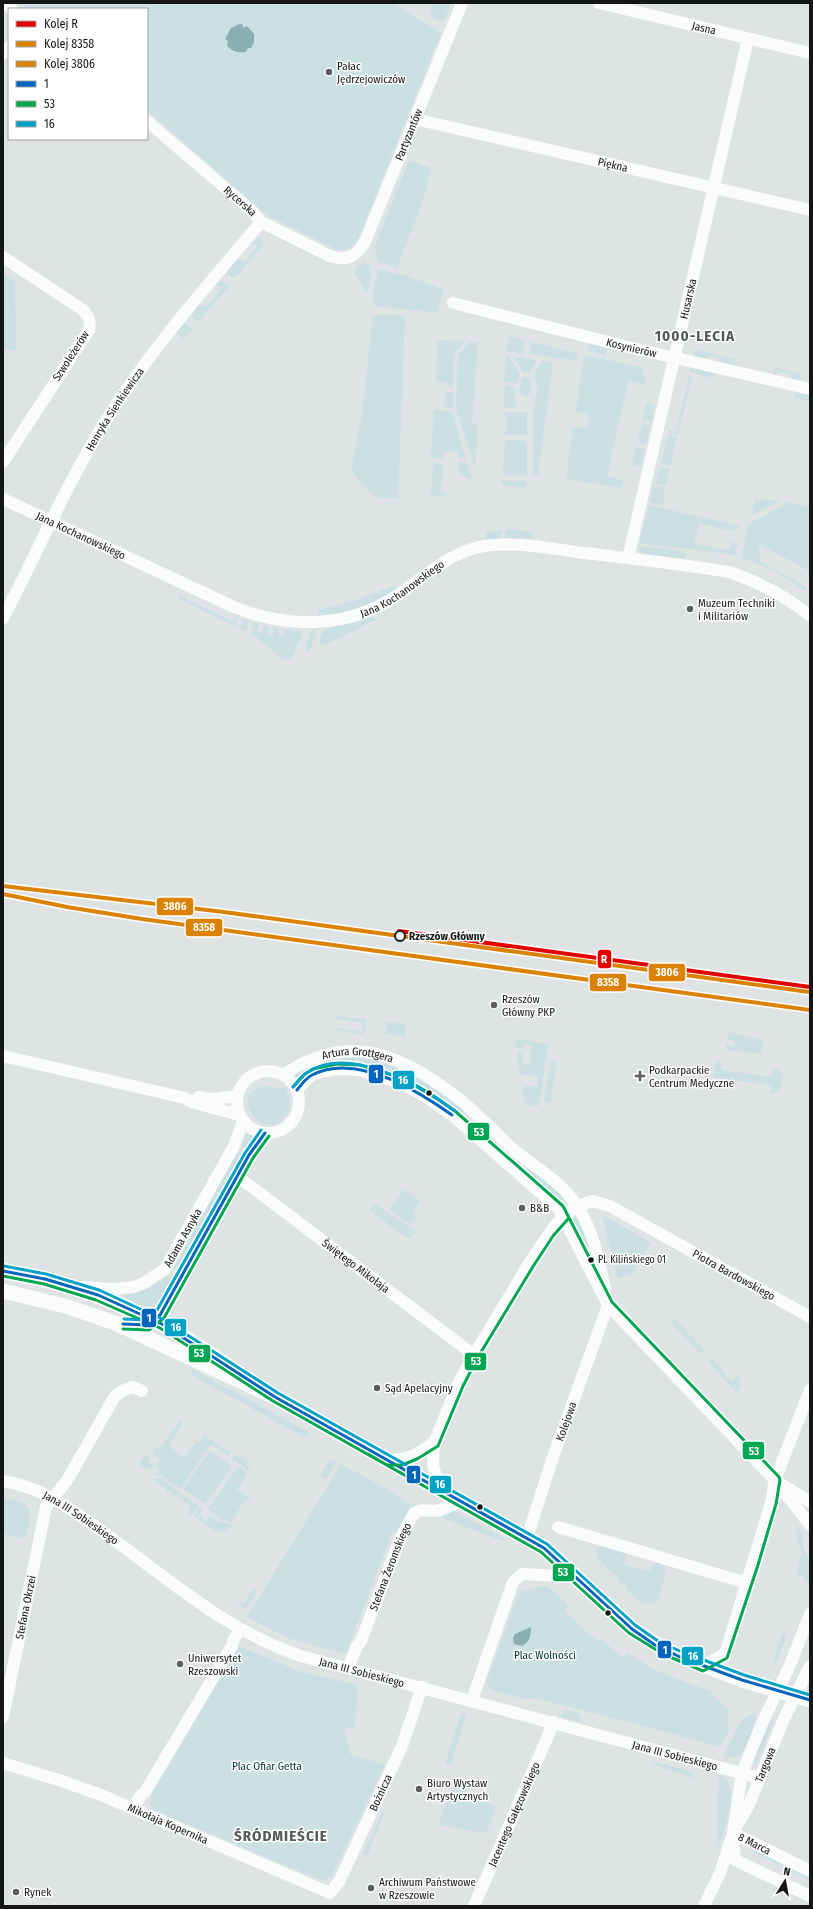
<svg xmlns="http://www.w3.org/2000/svg" width="813" height="1909" font-family="'Fira Sans Condensed',sans-serif">
	<style>
		.green { fill: #cae0e2 }
		.water { fill: #8aaeb1 }
		.lines { fill: none; stroke-linecap: round; stroke-linejoin: round }
		.minor { stroke: #fafbfb; stroke-width: 12 }
		.major { stroke: #fafbfb; stroke-width: 15 }
		.bus-1-casing { stroke: #fff; stroke-width: 6 }
		.bus-2-casing { stroke: #fff; stroke-width: 6 }
		.bus-3-casing { stroke: #fff; stroke-width: 6 }
		.bus-1 { stroke: #0065bd; stroke-width: 3 }
		.bus-2 { stroke: #00a651; stroke-width: 3 }
		.bus-3 { stroke: #01a2c5; stroke-width: 3 }
		.rail-1-casing { stroke: #fff; stroke-width: 7 }
		.rail-2-casing { stroke: #fff; stroke-width: 7 }
		.rail-3-casing { stroke: #fff; stroke-width: 7 }
		.rail-1 { stroke: #e50000; stroke-width: 4 }
		.rail-2 { stroke: #dc8203; stroke-width: 4 }
		.rail-3 { stroke: #dc8203; stroke-width: 4 }
		.poi-dot { fill: #5c5e5f; stroke: #fff; stroke-width: 1.5 }
		.stop-dot { fill: #fff; stroke: #151717; stroke-width: 2 }
		.bus-dot { fill: #151717; stroke: #fff; stroke-width: 1.5 }
		.labels { text-anchor: middle; dominant-baseline: central; stroke-width: 3; stroke-linejoin: round; paint-order: stroke }
		.bus-label { font-size: 10px; fill: #151717; stroke: #fff; text-anchor: start }
		.street-label { font-size: 11px; fill: #151717; stroke: #fff }
		.poi-label { font-size: 11px; fill: #151717; stroke: #fff; text-anchor: start }
		.stop-label { font-size: 11px; font-weight: bold; fill: #151717; stroke: #fff; text-anchor: start }
		.park-label { font-size: 11px; fill: #013438; stroke: #fff }
		.district-label { font-size: 15px; font-weight: bold; letter-spacing: 1px; fill: #535859; stroke: #fff }
		.line-badge { stroke: #fff; stroke-width: 1.5 }
		.badge-label { font-size: 11px; text-anchor: middle; font-weight: bold; fill: #fff }
	</style>
	<rect width="100%" height="100%" fill="#dfe3e4"/>
	<path class="green" d="M21,3H393L441,33L359,237C353,246 349,250 338,250L271,217L257,207L147,110V9H28Z
		M431,3H451L444,21L436,20L432,17L430,9L433,4Z
		M409,160L431,168L424,198L397,268L379,261L374,248Z
		M258,238L263,240V246L235,278L224,274L237,259L244,262L258,246L251,243Z
		M364,263L369,265L371,271L369,291L367,294L355,273L356,267Z
		M379,270L402,274L442,289L443,291L437,313L375,306C369,297 376,279 379,270Z
		M3,274L15,280L16,350H3Z
		M219,280L230,285L198,322L190,314L198,304L206,307L222,288L215,285Z
		M373,315H405L398,499L375,497L351,471L363,408Z
		M183,322L192,329L184,339L176,332Z
		M508,336L525,341L523,354L507,351Z
		M437,340L465,341L454,355L452,389L447,383L436,382Z
		M469,342L478,343L472,423H478L475,468L456,408L458,356Z
		M531,342L577,353V361L529,354Z
		M589,343L607,347L606,355L587,351Z
		M695,349L736,359L735,366L724,363L719,358L709,355L704,359L693,356Z
		M584,355L641,367L646,385L628,381L607,476L625,481L621,488L566,479L573,427L588,428L589,414L576,412Z
		M506,356H509L520,374L516,383L504,382Z
		M514,357L537,360L530,373H523Z
		M542,361L553,362L538,475H533V411L538,387L534,375Z
		M690,367L714,372L713,378L689,372Z
		M775,368L802,374L800,381L792,379L790,374L780,372L773,375Z
		M689,377H692L678,435L669,433V430L676,432Z
		M523,378H530C530,386 534,390 527,396L522,395L519,390Z
		M505,385L514,387L517,408L504,407Z
		M796,391L810,395V402L794,398Z
		M445,392H454V408H444Z
		M646,402L655,404L652,422L642,420Z
		M434,410L452,411L466,459L458,458V452L444,451L443,459L431,458Z
		M504,412H527V435H505L507,424Z
		M642,424L650,426L646,444L638,442Z
		M668,434L677,437L670,466L661,464Z
		M505,440L527,441V476L503,475Z
		M636,447L645,450L641,467L632,465Z
		M457,462L467,463L473,481L460,474Z
		M433,463L443,464L441,493H445L444,497L431,496Z
		M660,467L670,469L666,486L656,484Z
		M501,480L527,481L526,488L501,485Z
		M653,486L665,488L663,505L650,502Z
		M755,499L781,500L751,516Z
		M789,502L809,506L810,508V579L809,571L759,544L760,561L806,587V592L777,572L741,557L749,524Z
		M649,505L741,526L732,531L699,523L694,544L730,550L732,542L738,543L735,555L639,543Z
		M506,529L534,532L530,539L505,538Z
		M502,530V538L486,540V532Z
		M639,546L687,552L684,559L644,554L638,550Z
		M395,585L397,589C372,604 346,614 317,617L318,612L322,609L356,600Z
		M180,596L233,621L235,616L239,617L236,624L241,626L244,619L249,621L246,631L178,599Z
		M374,615L376,620L323,646L320,644C320,639 321,633 325,630C327,628 366,618 374,615Z
		M254,623L259,624L257,631L262,633L264,626L269,627L267,634L272,635L274,627L279,628V636H283L284,629L303,631L292,658L286,660L282,659L258,638L251,634Z
		M312,630H315L316,636L309,651L307,652L306,645Z
		M336,1015L340,1017L348,1016V1018L366,1019L364,1034L334,1030L335,1028L362,1032L363,1023L335,1019Z
		M387,1022L405,1024V1037L385,1034Z
		M729,1032L763,1040L761,1054L726,1050V1044L734,1047V1040H727Z
		M515,1039L548,1044L539,1106L525,1104L522,1085L537,1087L538,1077L520,1074L517,1052H523L522,1064L530,1065L532,1046L524,1044V1049L516,1048Z
		M343,1056C390,1059 426,1081 463,1109V1111C454,1112 427,1090 418,1084C397,1073 368,1061 344,1063Z
		M330,1058L331,1064L305,1075L297,1080L293,1077L297,1072Z
		M553,1061L557,1062L551,1102L544,1101L550,1063Z
		M716,1062H722L721,1070L772,1077L774,1069C786,1066 785,1091 773,1094L770,1092L771,1085L714,1078Z
		M269,1086L279,1089L285,1087C290,1096 292,1105 287,1114C264,1149 222,1087 269,1086Z
		M247,1132L256,1136L248,1148L241,1145Z
		M238,1151L244,1154L216,1200L178,1269L174,1267Z
		M529,1167L566,1199L561,1200L549,1192L525,1171Z
		M405,1189L420,1202L412,1213L416,1216L410,1224L389,1209Z
		M374,1204L378,1206L416,1232L411,1238H407L369,1210Z
		M602,1215L651,1243L632,1275L619,1278L617,1276Z
		M574,1217L579,1219L583,1223L594,1265L572,1222Z
		M167,1277L172,1279L162,1299L150,1308L124,1298L125,1295L146,1290Z
		M674,1318L705,1351L701,1354L670,1321Z
		M712,1358L731,1381L739,1375L741,1388L736,1392L708,1362Z
		M192,1369L309,1432L306,1438L191,1375Z
		M181,1419L183,1424L169,1445L179,1455L185,1458L196,1442L199,1443L205,1433L208,1438L230,1452L228,1456L211,1444L180,1489L161,1475L153,1476L159,1472L155,1466L149,1470L139,1465L142,1458L148,1454L150,1463L156,1466L160,1459L156,1457L153,1449L155,1447L159,1449Z
		M210,1451L232,1466L205,1504L183,1489Z
		M235,1455L248,1461L246,1465L250,1469L249,1471L232,1459Z
		M330,1459L336,1463L326,1480L320,1476Z
		M341,1464L394,1493L405,1503H411L409,1506L412,1507L414,1504L418,1507L398,1534L392,1533L346,1654L288,1638L247,1617Z
		M238,1466L247,1473L237,1490L252,1499L251,1500L244,1501L233,1519V1523L220,1518L208,1509Z
		M160,1478L198,1506L192,1515L189,1513V1505L169,1491L168,1492L166,1491L167,1489L152,1479Z
		M3,1498C35,1502 32,1510 26,1538L3,1534Z
		M200,1507L203,1509L199,1515L206,1521L211,1515L216,1518L215,1521L217,1523L219,1520L232,1525L231,1527L221,1532L213,1530L194,1516Z
		M452,1510L504,1538L503,1541L442,1518L443,1515L440,1514L439,1517L434,1515Z
		M797,1527L801,1531L804,1549L810,1561L809,1583L805,1581L804,1577L796,1574L802,1553L795,1530Z
		M603,1544L622,1550L626,1557L625,1564L649,1572C653,1564 656,1561 666,1563L664,1568L666,1574L658,1601L652,1604L640,1603L626,1588L627,1586L624,1583L622,1584L618,1580L619,1578L616,1575L615,1576L597,1557L596,1550Z
		M540,1586C552,1585 561,1598 568,1606L564,1611L569,1616L570,1614L582,1629L598,1640L605,1639L606,1640L604,1642L623,1657L627,1653L659,1672L710,1691L728,1710L727,1725L730,1727L723,1743L718,1746L579,1709L533,1698L525,1699L490,1690L486,1683L519,1592Z
		M253,1588L257,1591L246,1609L232,1600L243,1605Z
		M782,1633L787,1635L777,1661L772,1666Z
		M239,1646L301,1672L358,1685L355,1728L344,1727L350,1754L385,1765L332,1875L326,1880L319,1879L156,1811L150,1805V1797Z
		M562,1709L579,1713L583,1723L560,1717Z
		M467,1712L451,1765L445,1764L461,1714Z
		M755,1713C757,1724 749,1744 742,1752C737,1756 730,1759 724,1759V1754L732,1738L736,1739L733,1736C738,1726 743,1715 755,1713Z
		M771,1720L774,1721L757,1762H754L753,1759Z
		M655,1762L694,1772L692,1778L654,1765Z
		M719,1774C744,1787 723,1831 717,1852L718,1790L722,1788L718,1786Z
		M456,1786L496,1807L487,1832L484,1833L439,1825L444,1808Z
		M383,1810L385,1811L367,1856L363,1854Z
		M755,1848L810,1874V1880L753,1852Z"/>
	<path class="water" d="M239,24H242L244,28L247,26L254,34V42L251,48H248L246,52C238,53 232,52 227,45L228,41L225,39L231,28Z
		M531,1627C531,1636 530,1641 522,1646L514,1644L513,1639L515,1634Z"/>
	<g class="lines">
		<g class="minor">
			<path d="M5,3L12,9"/>
			<path id="s1" d="M599,3L810,53"/>
			<path d="M3,54L9,47"/>
			<path id="s2" d="M415,119L810,210"/>
			<path id="s3" d="M147,121L252,211L261,222L330,256C351,262 358,255 367,237L462,3"/>
			<path d="M3,257L83,310C89,317 91,322 89,330L3,462"/>
			<path id="s4" d="M453,303L628,347L810,389"/>
			<path id="s5" d="M3,499L234,607C290,630 352,628 401,593C426,575 449,554 479,547C513,540 551,549 585,553C633,559 681,564 729,572C759,582 785,595 810,616"/>
			<path id="s6" d="M628,558L748,39"/>
			<path id="s7" d="M3,618C37,553 66,485 105,422C150,350 206,287 261,222"/>
			<path d="M3,1056L185,1098L192,1102L239,1115"/>
			<circle cx="268" cy="1102" r="31"/>
			<path id="s8" d="M283,1075C344,1033 396,1051 451,1093C474,1109 493,1131 514,1150C536,1168 561,1181 577,1206C593,1230 599,1260 605,1288"/>
			<path d="M297,1090L308,1078L314,1074L338,1069L359,1070L403,1084L428,1098L452,1115L559,1209L608,1305L775,1480L810,1525"/>
			<path d="M198,1097L213,1099L237,1096"/>
			<path id="s9" d="M237,1176L474,1355"/>
			<path id="s10" d="M81,1287L113,1289L134,1287L144,1283L165,1269L234,1146L243,1121"/>
			<path d="M121,1324C139,1325 147,1331 160,1315L249,1155L265,1133"/>
			<path d="M388,1460C408,1460 417,1454 434,1443"/>
			<path id="s11" d="M3,1481C45,1487 79,1515 113,1539C172,1582 230,1633 301,1656L760,1778"/>
			<path d="M781,1484L810,1502"/>
			<path id="s12" d="M445,1492L435,1473L433,1465L434,1443L458,1384L474,1355L530,1262L556,1224L564,1216L577,1206L593,1201L610,1206L810,1317"/>
			<path d="M558,1527L747,1583"/>
			<path id="s13" d="M527,1538L552,1460L608,1305"/>
			<path d="M703,1666L724,1654L726,1651L771,1503L775,1480L810,1390"/>
			<path id="s14" d="M348,1668L357,1646L361,1641L401,1537L414,1513C424,1507 430,1513 440,1510C447,1508 454,1504 461,1500"/>
			<path d="M472,1700L513,1582L522,1574L577,1577"/>
			<path id="s15" d="M3,1717L46,1507L68,1479L115,1396L122,1391L133,1387L142,1391"/>
			<path id="s16" d="M3,1763L62,1781L101,1795L330,1893L340,1880L402,1746L422,1687"/>
			<path d="M132,1809L141,1795L145,1792L232,1646L233,1641L240,1629"/>
			<path id="s17" d="M736,1827L748,1807L783,1721L810,1666"/>
			<path id="s18" d="M733,1833L810,1871"/>
			<path d="M733,1840L735,1860L810,1896"/>
			<path id="s19" d="M474,1906L554,1722"/>
			<path d="M704,1906L720,1873L733,1833L742,1773L763,1721L790,1665L810,1614"/>
		</g>
		<path class="major" d="M3,1271C59,1281 111,1298 162,1324C187,1337 210,1354 234,1370
			M3,1291L65,1306L115,1323L275,1397L544,1548L632,1629L665,1650L742,1680L810,1700"/>
		<defs>
			<path id="bus-1" d="M297,1090C301,1085 306,1078 312,1075C356,1052 417,1090 452,1115
				M3,1271L45,1279L98,1295L162,1324L275,1397L544,1548L632,1629L655,1645L680,1657L742,1680L810,1700
				M123,1324L148,1325L160,1315L249,1155L265,1133"/>
			<path id="bus-2" d="M3,1276L44,1284L96,1300L160,1328L273,1401L541,1552L629,1633L663,1654L703,1671L727,1658L758,1565L776,1504L780,1480L779,1477L612,1302L563,1206L455,1111L431,1094L405,1079L360,1065L337,1064L313,1069L305,1074L293,1087
				M123,1329L149,1330L164,1318L253,1158L269,1136
				M368,1454L387,1465H402L417,1459L438,1446L463,1386L478,1357L534,1265L553,1236L568,1219"/>
			<path id="bus-3" d="M293,1087C298,1081 302,1075 308,1072C351,1045 420,1086 455,1111
				M4,1266L46,1274L99,1290L164,1320L278,1393L547,1544L635,1625L658,1641L682,1652L744,1675L810,1695
				M124,1319L147,1320L156,1312L245,1153L261,1130"/>
		</defs>
		<use href="#bus-1" class="bus-1-casing"/>
		<use href="#bus-2" class="bus-2-casing"/>
		<use href="#bus-3" class="bus-3-casing"/>
		<use href="#bus-1" class="bus-1"/>
		<use href="#bus-2" class="bus-2"/>
		<use href="#bus-3" class="bus-3"/>
		<defs>
			<path id="rail-1" d="M399,931L810,987"/>
			<path id="rail-2" d="M3,894L67,907L142,919L810,1010"/>
			<path id="rail-3" d="M3,886L224,912L809,992"/>
		</defs>
		<use href="#rail-1" class="rail-1-casing"/>
		<use href="#rail-2" class="rail-2-casing"/>
		<use href="#rail-3" class="rail-3-casing"/>
		<use href="#rail-1" class="rail-1"/>
		<use href="#rail-2" class="rail-2"/>
		<use href="#rail-3" class="rail-3"/>
	</g>
	<g class="poi-dot">
		<circle cx="329" cy="72" r="4"/>
		<circle cx="690" cy="609" r="4"/>
		<circle cx="494" cy="1005" r="4"/>
		<path d="M638 1070h4v4h4v4h-4v4h-4v-4h-4v-4h4z"/>
		<circle cx="522" cy="1208" r="4"/>
		<circle cx="377" cy="1388" r="4"/>
		<circle cx="180" cy="1664" r="4"/>
		<circle cx="419" cy="1789" r="4"/>
		<circle cx="371" cy="1888" r="4"/>
		<circle cx="16" cy="1892" r="4"/>
	</g>
	<circle class="stop-dot" cx="400" cy="936" r="5"/>
	<g class="bus-dot">
		<circle cx="429" cy="1093" r="3.5"/>
		<circle cx="591" cy="1260" r="3.5"/>
		<circle cx="480" cy="1507" r="3.5"/>
		<circle cx="608" cy="1613" r="3.5"/>
	</g>
	<g class="labels">
		<g class="bus-label">
			<text x="598" y="1260">Pl. Kilińskiego 01</text>
		</g>
		<g class="street-label">
			<text stroke="none"><textPath href="#s1" startOffset="108">Jasna</textPath></text>
			<text stroke="none"><textPath href="#s3" startOffset="387">Partyzantów</textPath></text>
			<text stroke="none"><textPath href="#s2" startOffset="203">Piękna</textPath></text>
			<text stroke="none"><textPath href="#s3" startOffset="123">Rycerska</textPath></text>
			<text stroke="none"><textPath href="#s6" startOffset="266">Husarska</textPath></text>
			<text stroke="none"><textPath href="#s4" startOffset="184">Kosynierów</textPath></text>
			<text transform="translate(71 356) rotate(-57)">Szwoleżerów</text>
			<text stroke="none"><textPath href="#s7" startOffset="237">Henryka Sienkiewicza</textPath></text>
			<text stroke="none"><textPath href="#s5" startOffset="86">Jana Kochanowskiego</textPath></text>
			<text stroke="none"><textPath href="#s5" startOffset="433">Jana Kochanowskiego</textPath></text>
			<text stroke="none"><textPath href="#s8" startOffset="80">Artura Grottgera</textPath></text>
			<text stroke="none"><textPath href="#s10" startOffset="125">Adama Asnyka</textPath></text>
			<text stroke="none"><textPath href="#s9" startOffset="149">Świętego Mikołaja</textPath></text>
			<text stroke="none"><textPath href="#s12" startOffset="507">Piotra Bardowskiego</textPath></text>
			<text stroke="none"><textPath href="#s13" startOffset="123">Kolejowa</textPath></text>
			<text stroke="none"><textPath href="#s11" startOffset="87">Jana III Sobieskiego</textPath></text>
			<text stroke="none"><textPath href="#s14" startOffset="110">Stefana Żeromskiego</textPath></text>
			<text stroke="none"><textPath href="#s15" startOffset="112">Stefana Okrzei</textPath></text>
			<text stroke="none"><textPath href="#s11" startOffset="411">Jana III Sobieskiego</textPath></text>
			<text stroke="none"><textPath href="#s11" startOffset="735">Jana III Sobieskiego</textPath></text>
			<text stroke="none"><textPath href="#s17" startOffset="69">Targowa</textPath></text>
			<text stroke="none"><textPath href="#s16" startOffset="465">Bożnicza</textPath></text>
			<text stroke="none"><textPath href="#s19" startOffset="100">Jacentego Gałęzowskiego</textPath></text>
			<text stroke="none"><textPath href="#s16" startOffset="176">Mikołaja Kopernika</textPath></text>
			<text stroke="none"><textPath href="#s18" startOffset="24">8 Marca</textPath></text>
		</g>
		<g class="poi-label">
			<text x="337" y="66">Pałac<tspan x="337" dy="13">Jędrzejowiczów</tspan></text>
			<text x="698" y="603">Muzeum Techniki<tspan x="698" dy="13">i Militariów</tspan></text>
			<text x="502" y="999">Rzeszów<tspan x="502" dy="13">Główny PKP</tspan></text>
			<text x="649" y="1070">Podkarpackie<tspan x="649" dy="13">Centrum Medyczne</tspan></text>
			<text x="530" y="1208">B&amp;B</text>
			<text x="385" y="1388">Sąd Apelacyjny</text>
			<text x="188" y="1658">Uniwersytet<tspan x="188" dy="13">Rzeszowski</tspan></text>
			<text x="427" y="1783">Biuro Wystaw<tspan x="427" dy="13">Artystycznych</tspan></text>
			<text x="379" y="1882">Archiwum Państwowe<tspan x="379" dy="13">w Rzeszowie</tspan></text>
			<text x="24" y="1892">Rynek</text>
		</g>
		<g class="stop-label">
			<text x="409" y="936">Rzeszów Główny</text>
		</g>
		<g class="park-label">
			<text x="545" y="1655">Plac Wolności</text>
			<text x="267" y="1766">Plac Ofiar Getta</text>
		</g>
		<g class="district-label">
			<text x="695" y="336">1000-LECIA</text>
			<text x="281" y="1836">ŚRÓDMIEŚCIE</text>
		</g>
	</g>
	<g class="line-badge">
		<rect x="156" y="897" width="38" height="19" rx="4" fill="#dc8203"/>
		<rect x="185" y="918" width="38" height="19" rx="4" fill="#dc8203"/>
		<rect x="597" y="949" width="15" height="20" rx="4" fill="#e50000"/>
		<rect x="648" y="963" width="38" height="19" rx="4" fill="#dc8203"/>
		<rect x="589" y="973" width="38" height="19" rx="4" fill="#dc8203"/>
		<rect x="368" y="1064" width="16" height="20" rx="4" fill="#0065bd"/>
		<rect x="392" y="1070" width="23" height="20" rx="4" fill="#01a2c5"/>
		<rect x="467" y="1122" width="23" height="19" rx="4" fill="#00a651"/>
		<rect x="141" y="1308" width="16" height="20" rx="4" fill="#0065bd"/>
		<rect x="164" y="1318" width="23" height="19" rx="4" fill="#01a2c5"/>
		<rect x="188" y="1344" width="23" height="19" rx="4" fill="#00a651"/>
		<rect x="464" y="1352" width="23" height="19" rx="4" fill="#00a651"/>
		<rect x="742" y="1441" width="23" height="19" rx="4" fill="#00a651"/>
		<rect x="406" y="1465" width="15" height="19" rx="4" fill="#0065bd"/>
		<rect x="429" y="1475" width="23" height="19" rx="4" fill="#01a2c5"/>
		<rect x="552" y="1563" width="23" height="19" rx="4" fill="#00a651"/>
		<rect x="657" y="1640" width="15" height="19" rx="4" fill="#0065bd"/>
		<rect x="681" y="1646" width="23" height="20" rx="4" fill="#01a2c5"/>
	</g>
	<g class="badge-label">
		<text x="175" y="910">3806</text>
		<text x="204" y="931">8358</text>
		<text x="604" y="963">R</text>
		<text x="667" y="976">3806</text>
		<text x="608" y="986">8358</text>
		<text x="376" y="1078">1</text>
		<text x="403" y="1084">16</text>
		<text x="479" y="1136">53</text>
		<text x="149" y="1322">1</text>
		<text x="176" y="1331">16</text>
		<text x="199" y="1357">53</text>
		<text x="476" y="1365">53</text>
		<text x="754" y="1455">53</text>
		<text x="414" y="1479">1</text>
		<text x="440" y="1488">16</text>
		<text x="563" y="1576">53</text>
		<text x="665" y="1654">1</text>
		<text x="693" y="1660">16</text>
	</g>
	<rect width="813" height="1909" fill="none" stroke="#151717" stroke-width="8"/>
	<rect x="8" y="8" width="140" height="132" fill="#ffffff" stroke="#a1a2a2"/>
	<rect x="16" y="21" width="20" height="6" fill="#e50000" stroke="#a1a2a2"/>
	<text x="44" y="28" font-size="12" fill="#151717">Kolej R</text>
	<rect x="16" y="41" width="20" height="6" fill="#dc8203" stroke="#a1a2a2"/>
	<text x="44" y="48" font-size="12" fill="#151717">Kolej 8358</text>
	<rect x="16" y="61" width="20" height="6" fill="#dc8203" stroke="#a1a2a2"/>
	<text x="44" y="68" font-size="12" fill="#151717">Kolej 3806</text>
	<rect x="16" y="81" width="20" height="6" fill="#0065bd" stroke="#a1a2a2"/>
	<text x="44" y="88" font-size="12" fill="#151717">1</text>
	<rect x="16" y="101" width="20" height="6" fill="#00a651" stroke="#a1a2a2"/>
	<text x="44" y="108" font-size="12" fill="#151717">53</text>
	<rect x="16" y="121" width="20" height="6" fill="#01a2c5" stroke="#a1a2a2"/>
	<text x="44" y="128" font-size="12" fill="#151717">16</text>
	<g transform="translate(785 1881) rotate(11)" stroke="#ffffff" stroke-width="3" paint-order="stroke">
	<path d="M0-3L7 15L0 10L-7 15Z" fill="#151717"/>
	<text y="-6" font-size="11" font-weight="bold" text-anchor="middle" fill="#151717">N</text>
	</g>
</svg>
